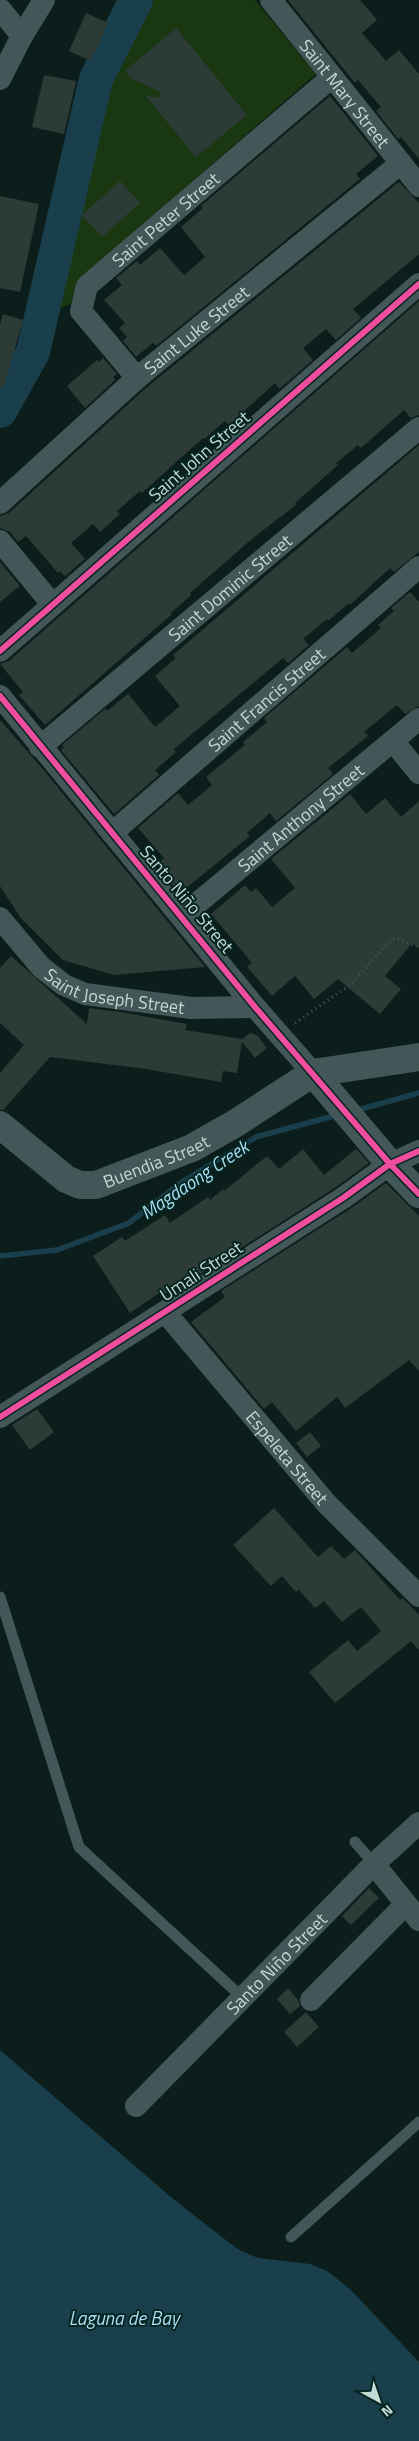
<svg xmlns="http://www.w3.org/2000/svg" width="419" height="2441" font-family="'Titillium Web',sans-serif">
	<style>
		.green { fill: #193811 }
		.water { fill: #1a3f4c }
		.lines { fill: none; stroke-linecap: round; stroke-linejoin: round }
		.stream { stroke: #1a3f4c; stroke-width: 5.5 }
		.river { stroke: #1a3f4c; stroke-width: 34 }
		.building { fill: #2d3b37 }
		.path { stroke: #465555; stroke-width: 3; stroke-dasharray: 1 4; stroke-linecap: butt }
		.service { stroke: #435658; stroke-width: 11 }
		.minor { stroke: #435658; stroke-width: 22 }
		.tertiary { stroke: #435658; stroke-width: 28 }
		.cycleway-casing { stroke: #052520; stroke-width: 9 }
		.cycleway { stroke: #ef4d9e; stroke-width: 6 }
		.labels { text-anchor: middle; dominant-baseline: central; stroke-width: 4; stroke-linejoin: round; paint-order: stroke }
		.street-label { font-size: 18px; fill: #c4dad5; stroke: #052520 }
		.water-label { font-size: 19px; font-style: italic; fill: #a8ddf4; stroke: #052520 }
	</style>
	<rect width="100%" height="100%" fill="#0c1e1b"/>
	<path class="green" d="M148,0H255L316,74L95,266L70,304L49,313L104,85Z"/>
	<path class="water" d="M0,2050L172,2198L227,2241L241,2251L258,2258L310,2264L327,2271L350,2289L419,2362V2441H0Z"/>
	<g class="lines">
		<path class="stream" d="M354,1111L419,1093
			M0,1256L57,1250L129,1223L182,1182L256,1137L337,1115"/>
		<path class="river" d="M0,411L33,352L96,79L136,0"/>
	</g>
	<path class="building" d="M288,0H360L377,20L362,33L386,61L399,50L419,74V159L401,137L398,139L376,111L381,107L358,80L355,83Z
		M86,13L108,23L91,61L69,51Z
		M176,28L247,115L196,157L145,95L159,98L161,92L132,79L125,71Z
		M44,75L76,81L64,134L32,127Z
		M330,96L378,156L356,174L360,179L156,346L153,343L136,357L123,341L127,337L119,328L125,323L104,300L122,285L116,278L137,261L140,265L160,248L184,275L205,257L181,227L203,208L201,206Z
		M120,181L140,203L102,237L82,215Z
		M399,182L419,203V254L353,309L361,318L336,340L326,329L303,348L313,360L279,389L275,383L229,425L225,421L204,439L203,438L142,493L140,491L117,511L120,514L100,532L93,524L71,543L85,559L65,576L60,571L58,573L26,536L18,542L10,532L0,528V516L9,513L146,388Z
		M0,196L39,204L20,292L0,288Z
		M419,301V415L411,418L404,410L361,448L358,445L336,463L338,465L295,503L296,505L253,538L190,593L191,595L171,613L172,614L45,725L19,695L23,692L0,664L9,661Z
		M3,314L23,320L4,386H0V324Z
		M103,358L117,374L113,377L115,380L85,408L67,386L97,360L99,362Z
		M419,445V552L394,572L390,568L350,605L349,603L328,621L327,619L303,639L309,645L288,663L283,658L174,749L176,752L155,770L159,775L114,814L61,750L64,747L62,745L105,709L107,711L128,694L155,727L180,706L155,676L176,658L173,655Z
		M0,562L20,586L0,602Z
		M410,592L419,602V706L405,714L397,705L364,732L368,736L328,768L333,774L276,821L270,813L247,833L250,836L179,894L156,865L164,858L138,828L178,793L188,805L212,785L206,777L245,745L243,742L267,722L264,718L347,647L352,653L381,628L378,625L394,611L391,608Z
		M0,720L41,767L205,967L114,975L63,960L20,917L0,886Z
		M350,794L366,814L385,798L401,817L419,801V948L412,943L385,976L401,989L380,1014L338,979L314,999L295,976L272,996L247,967L252,963L211,914L245,885L251,892L256,888L272,907L295,888L271,859Z
		M11,956L87,1024L89,1008L120,1012L187,1024L185,1030L242,1039L250,1033L257,1035L267,1048L255,1058L242,1042L237,1073L223,1071L221,1082L146,1069L50,1057L3,1110H0V1073L24,1045L0,1023V968Z
		M303,1149L324,1175L356,1149L369,1163L336,1187L185,1284L183,1282L164,1295L162,1291L130,1313L93,1256L122,1237L125,1241L165,1215L170,1223L208,1197L210,1200L223,1189L224,1191L267,1156L279,1169Z
		M386,1183L419,1216V1371L409,1360L345,1408L337,1397L296,1431L272,1402L264,1409L191,1322L225,1297L221,1291L350,1209Z
		M37,1409L54,1432L30,1450L12,1425Z
		M310,1432L321,1446L307,1457L296,1443Z
		M274,1508L318,1557L331,1546L344,1559L355,1550L400,1600L403,1598L419,1615V1650L411,1641L335,1703L309,1672L348,1640L357,1651L381,1631L361,1607L342,1622L324,1601L315,1608L299,1590L296,1592L282,1576L271,1586L233,1545Z
		M369,1888L379,1898L351,1925L342,1916Z
		M288,1988L298,2000L300,2006L290,2014L277,1999Z
		M306,2012L319,2027L297,2047L284,2032Z"/>
	<g class="lines">
		<path class="path" d="M295,1023L350,985L392,939H398L419,947"/>
		<path class="service" d="M0,1597L79,1847L243,1998
			M355,1842L374,1864
			M291,2237L419,2122"/>
		<g class="minor">
			<path id="s1" d="M271,0L419,186"/>
			<path d="M0,9L22,36"/>
			<path d="M0,79L22,36L44,0"/>
			<path id="s2" d="M137,378L81,311L87,286L332,77"/>
			<path id="s3" d="M0,503L137,378L401,163"/>
			<path d="M0,541L52,604"/>
			<path d="M0,651L419,284"/>
			<path d="M0,696L255,1007L313,1073"/>
			<path d="M393,741L419,773"/>
			<path id="s4" d="M40,747L419,428"/>
			<path id="s5" d="M112,833L419,567"/>
			<path id="s6" d="M182,916L419,719"/>
			<path id="s7" d="M0,918L41,967L64,985L85,994L191,1008L255,1007"/>
			<path id="s8" d="M165,1312L326,1503L419,1596"/>
			<path d="M0,1417L343,1198L390,1164L419,1151"/>
			<path d="M374,1864L419,1920"/>
			<path d="M311,2000L406,1904"/>
			<path id="s9" d="M136,2106L374,1864L419,1823"/>
		</g>
		<g class="tertiary">
			<path d="M313,1073L390,1164L419,1194"/>
			<path id="s10" d="M0,1125L66,1179L80,1185H96L192,1148L236,1123L313,1073L419,1057"/>
		</g>
		<defs>
			<path id="cycleway" d="M0,651L419,284
				M0,696L255,1007L390,1164L419,1194
				M0,1417L343,1198L390,1164L419,1151"/>
		</defs>
		<use href="#cycleway" class="cycleway-casing"/>
		<use href="#cycleway" class="cycleway"/>
	</g>
	<g class="labels">
		<g class="street-label">
			<text stroke="none"><textPath href="#s1" startOffset="119">Saint Mary Street</textPath></text>
			<text stroke="none"><textPath href="#s2" startOffset="216">Saint Peter Street</textPath></text>
			<text stroke="none"><textPath href="#s3" startOffset="262">Saint Luke Street</textPath></text>
			<text transform="translate(199 456) rotate(-41)">Saint John Street</text>
			<text stroke="none"><textPath href="#s4" startOffset="248">Saint Dominic Street</textPath></text>
			<text stroke="none"><textPath href="#s5" startOffset="204">Saint Francis Street</textPath></text>
			<text stroke="none"><textPath href="#s6" startOffset="154">Saint Anthony Street</textPath></text>
			<text transform="translate(187 899) rotate(50)">Santo Niño Street</text>
			<text stroke="none"><textPath href="#s7" startOffset="144">Saint Joseph Street</textPath></text>
			<text stroke="none"><textPath href="#s10" startOffset="181">Buendia Street</textPath></text>
			<text transform="translate(201 1271) rotate(-33)">Umali Street</text>
			<text stroke="none"><textPath href="#s8" startOffset="190">Espeleta Street</textPath></text>
			<text stroke="none"><textPath href="#s9" startOffset="200">Santo Niño Street</textPath></text>
		</g>
		<g class="water-label">
			<text transform="translate(194 1179) rotate(-34)">Magdaong Creek</text>
			<text x="124" y="2317">Laguna de Bay</text>
		</g>
	</g>
	<g transform="translate(379 2401) rotate(140)" stroke="#052520" stroke-width="4" paint-order="stroke">
	<path d="M0-4L9 19L0 12L-9 19Z" fill="#c4dad5"/>
	<text y="-8" font-size="14" font-weight="bold" text-anchor="middle" fill="#c4dad5">N</text>
	</g>
</svg>
